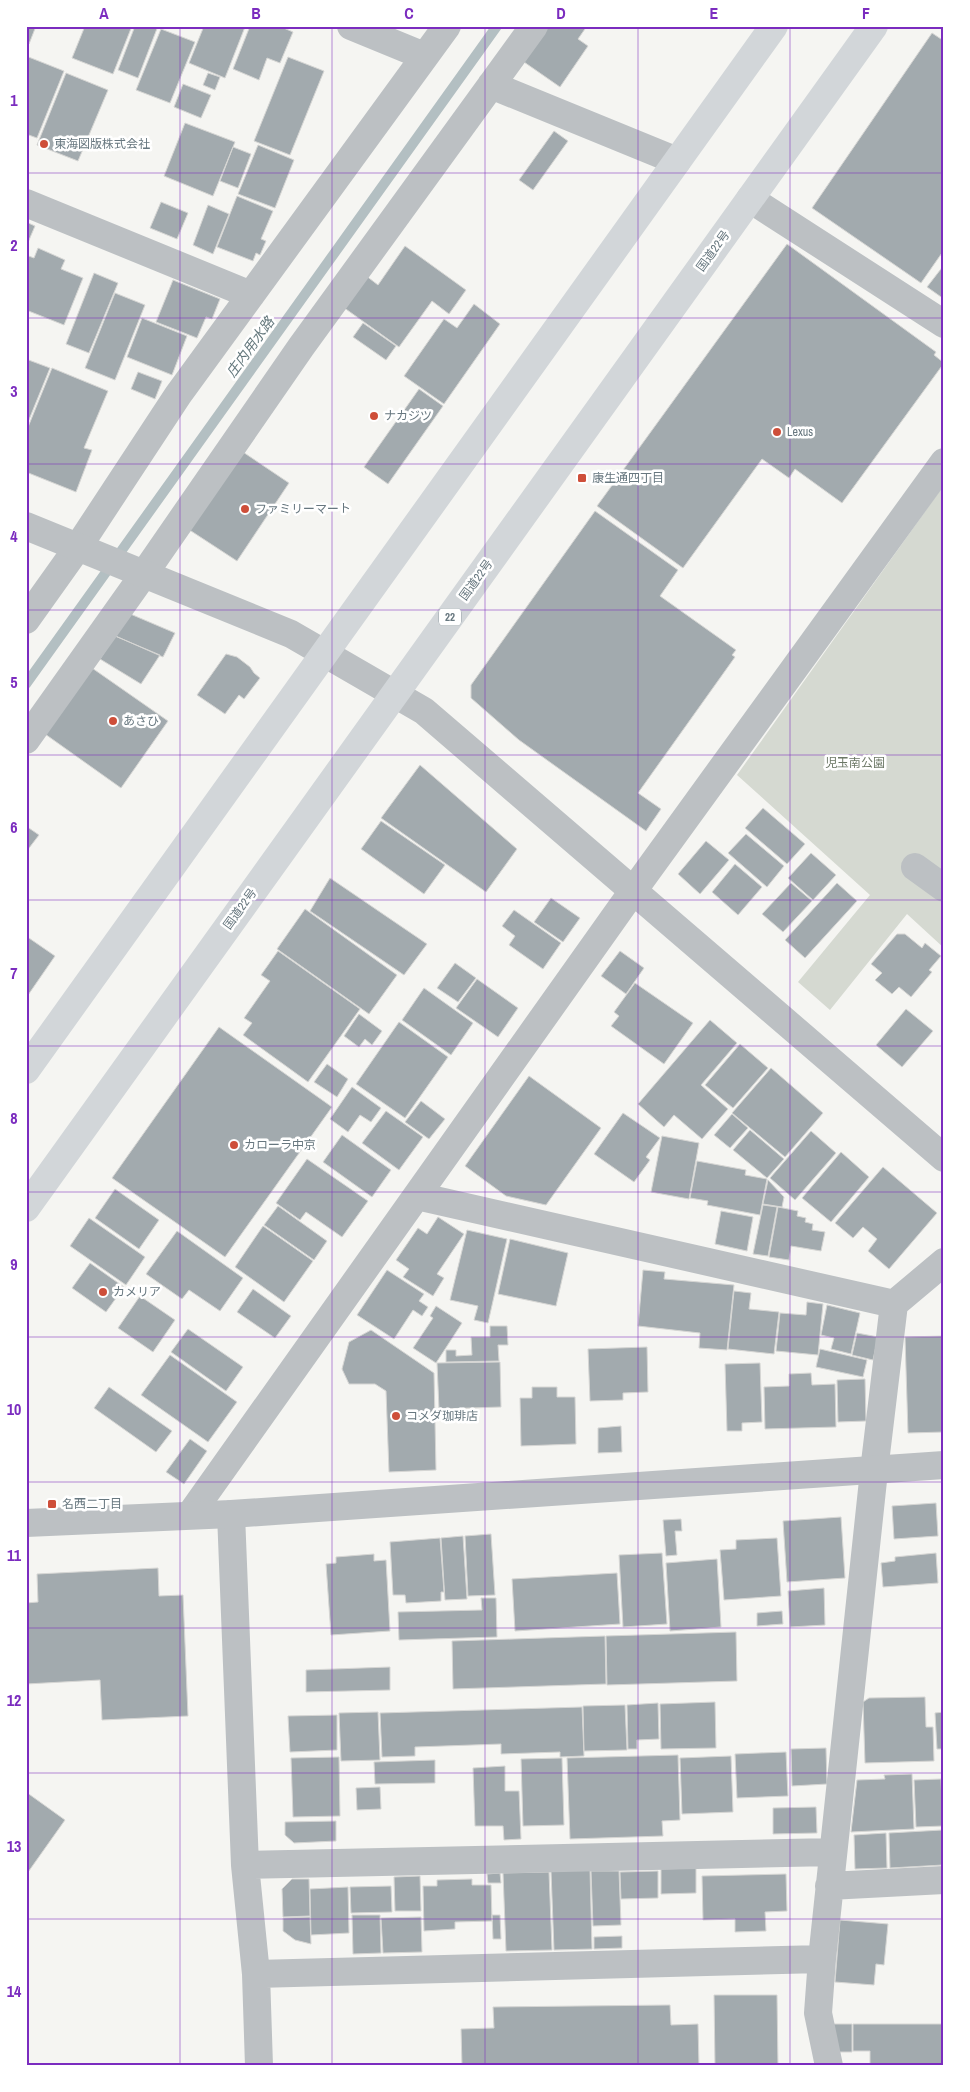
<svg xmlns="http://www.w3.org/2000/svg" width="970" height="2092" font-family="'Archivo Narrow','Noto Sans JP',sans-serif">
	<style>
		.green { fill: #d5d9d1 }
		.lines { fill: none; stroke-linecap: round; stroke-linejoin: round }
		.stream { stroke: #b3bfc2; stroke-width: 10 }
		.building { fill: #a2aaae; stroke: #d6d6d4 }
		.minor { stroke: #bcc0c3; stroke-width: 28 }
		.tertiary { stroke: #bcc0c3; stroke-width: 28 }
		.trunk { stroke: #d2d6d9; stroke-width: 28 }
		.grid { fill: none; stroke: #7b2cbf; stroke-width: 1; stroke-opacity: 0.55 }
		.poi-dot { fill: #ce4e39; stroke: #fff; stroke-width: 2 }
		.labels { text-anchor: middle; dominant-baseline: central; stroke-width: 5; stroke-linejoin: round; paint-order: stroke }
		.shield { fill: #fff; stroke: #95a0a5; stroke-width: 1 }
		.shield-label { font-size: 11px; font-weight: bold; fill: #67777f }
		.poi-label { font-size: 12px; fill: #67777f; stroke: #fff; text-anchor: start }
		.street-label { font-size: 12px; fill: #67777f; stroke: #fff }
		.park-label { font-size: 12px; fill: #6b7765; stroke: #fff }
		.water-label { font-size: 14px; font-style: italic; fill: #63777c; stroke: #fff }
		.neatline { fill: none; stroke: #7b2cbf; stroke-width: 2 }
		.grid-label { font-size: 16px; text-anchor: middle; font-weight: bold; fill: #7b2cbf }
	</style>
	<rect width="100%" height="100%" fill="#f5f5f2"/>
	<path class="green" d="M944,485V948L907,914L830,1010L798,982L870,895L737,775Z"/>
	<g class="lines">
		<path class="stream" d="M26,684L497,26"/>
	</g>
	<path class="building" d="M26,26H36L29,44L26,43Z
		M85,26H132L113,74L72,58Z
		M135,26H158L138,78L118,70Z
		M204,26L245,27L225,78L189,63Z
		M250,26H279L293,32L280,63L267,58L259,80L233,69Z
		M549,26H587L578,39L588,46L560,87L524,62Z
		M161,29L195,42L170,103L136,90Z
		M932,33L944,41V250L921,283L812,208Z
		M26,56L64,71L37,138L26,134Z
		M288,57L324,71L290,155L254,141Z
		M66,73L108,90L78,161L37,145Z
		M208,73L220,77L215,90L203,85Z
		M183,84L211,95L201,118L174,107Z
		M185,123L235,142L213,196L164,176Z
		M554,131L568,141L533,190L519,180Z
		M258,145L294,160L275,208L238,194Z
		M233,147L251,154L238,188L220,181Z
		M237,196L273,211L261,239L266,241L260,255L256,253L253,261L217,247Z
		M161,202L188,213L177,239L150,228Z
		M208,205L229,214L213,254L193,245Z
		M26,222L35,226L26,247Z
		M787,244L936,352L934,355L944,363L842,503L795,469L789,478L762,459L683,568L597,506Z
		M405,246L466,290L449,314L432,301L399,347L343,307L365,275L378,285Z
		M38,248L65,260L61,269L83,278L64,325L26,310V255L34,258Z
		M944,265V299L927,287Z
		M94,273L118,283L89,353L66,344Z
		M173,280L220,299L212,319L206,317L197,338L156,322Z
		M115,293L145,305L115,380L85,368Z
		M474,304L500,324L444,404L404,376L444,319L457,328Z
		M142,318L187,336L172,375L127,357Z
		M363,323L396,346L386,360L353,337Z
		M26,359L50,368L26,427Z
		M52,368L108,391L84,448L92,450L76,492L26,472V432Z
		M138,372L162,381L155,399L131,389Z
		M419,389L443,406L388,484L364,467Z
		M240,450L289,483L237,561L188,529Z
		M595,511L678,570L660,596L736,650L732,655L735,657L638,793L661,809L646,831L519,740L471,698V685Z
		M128,613L175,633L163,657L111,634Z
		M115,636L160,655L141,684L100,659Z
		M226,654L237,657L250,667L254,673L260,678L244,699L239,695L225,714L197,695Z
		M92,668L168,721L121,788L45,734Z
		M420,765L517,849L486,892L381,818Z
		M763,808L805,844L787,864L745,828Z
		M381,821L445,865L424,894L361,849Z
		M26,826L39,835L26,852Z
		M746,834L784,866L767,887L728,853Z
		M706,841L729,860L700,894L678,874Z
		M811,853L836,875L813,900L788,878Z
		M735,864L762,887L738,915L712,892Z
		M330,878L427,944L404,975L310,911Z
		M791,883L812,901L783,932L762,914Z
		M837,883L857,901L805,958L785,940Z
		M551,898L580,918L563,942L534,922Z
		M305,909L397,975L369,1014L277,949Z
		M514,910L561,943L543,969L509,945L515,936L502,926Z
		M897,934H905L922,948L925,943L941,956L929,970L932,972L911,997L899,987L892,994L875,980L882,973L871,964Z
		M26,936L55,956L26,998Z
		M278,951L360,1009L308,1082L243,1035L252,1023L244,1018L270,981L261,975Z
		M620,951L644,968L626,994L601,976Z
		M455,963L476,978L458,1002L437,988Z
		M477,979L518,1008L498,1037L456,1008Z
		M635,983L693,1023L664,1064L611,1026L619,1016L614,1012Z
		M424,988L473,1023L451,1055L402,1020Z
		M906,1009L933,1031L902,1067L876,1045Z
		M359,1014L382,1031L372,1045L365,1039L359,1047L344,1036Z
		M710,1020L737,1043L701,1085L728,1109L702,1139L674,1115L664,1127L638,1104Z
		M399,1022L448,1057L405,1118L356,1084Z
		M219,1027L332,1107L225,1257L112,1178Z
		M740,1044L768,1068L733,1108L705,1085Z
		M327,1064L348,1079L337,1097L314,1082Z
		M771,1068L823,1113L785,1157L732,1113Z
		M529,1076L601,1128L546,1205L506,1196L465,1166Z
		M352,1087L381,1108L371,1122L360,1115L348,1132L330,1119Z
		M421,1101L445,1119L429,1139L405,1122Z
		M386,1111L423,1137L399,1170L362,1143Z
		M623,1113L660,1138L646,1157L650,1160L634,1182L594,1154Z
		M732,1114L748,1128L730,1148L714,1135Z
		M750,1130L784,1159L767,1178L733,1150Z
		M811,1131L836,1153L795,1200L770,1178Z
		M342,1135L391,1170L372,1197L323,1162Z
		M662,1136L699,1143L689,1199L651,1192Z
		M841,1152L869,1177L831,1222L802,1198Z
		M307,1159L368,1201L342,1237L306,1212L300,1220L276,1203Z
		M697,1161L746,1170L745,1175L767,1179L760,1215L707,1205L708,1201L690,1198Z
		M883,1167L937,1213L889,1269L868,1251L877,1239L863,1227L853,1238L835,1223Z
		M768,1180L784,1197L782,1207L763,1204Z
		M115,1189L159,1220L139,1249L95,1218Z
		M763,1205L777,1207L768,1256L753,1254Z
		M278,1206L327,1241L314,1260L264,1225Z
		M778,1207L798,1211L797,1216L806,1218L805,1222L813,1224L812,1230L825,1232L821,1251L791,1246L789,1260L769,1257Z
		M721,1211L753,1217L747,1251L715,1244Z
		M438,1217L464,1234L437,1274L444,1278L433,1296L403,1277L409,1269L396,1260L418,1228L427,1234Z
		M89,1218L145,1257L126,1285L70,1246Z
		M263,1226L313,1261L284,1302L235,1267Z
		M467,1230L507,1239L488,1323L474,1320L478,1306L450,1300Z
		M177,1231L243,1278L220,1311L189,1290L182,1299L146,1274Z
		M510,1239L568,1253L556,1306L498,1294Z
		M90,1263L124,1287L106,1312L72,1288Z
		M387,1270L424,1294L419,1301L428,1307L422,1316L413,1310L394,1339L357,1315Z
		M643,1270L665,1272L664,1279L734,1285L727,1350L699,1348L700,1333L638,1326Z
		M253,1289L291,1316L275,1338L237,1312Z
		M734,1291L751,1293L749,1309L779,1312L774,1354L728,1349Z
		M140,1296L175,1320L153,1352L118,1328Z
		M807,1302L823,1304L818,1355L776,1351L780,1313L806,1315Z
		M827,1305L860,1313L851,1354L831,1349L834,1338L821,1335Z
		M436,1306L462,1323L436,1363L413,1348L433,1318L430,1316Z
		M490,1326H507L508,1345H498L499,1361L446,1362V1350H456V1356L472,1355L471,1337H490Z
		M188,1329L243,1367L226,1391L171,1352Z
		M371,1330L434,1373L436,1470L389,1472L386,1391L375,1384H349L342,1369L349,1342Z
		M857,1333L878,1337L873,1360L852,1355Z
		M944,1336V1432L908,1433L905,1337Z
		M647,1347L648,1392L623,1393V1400L590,1401L588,1349Z
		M820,1349L867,1360L863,1377L816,1367Z
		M170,1355L237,1402L208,1442L141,1395Z
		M500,1362L501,1407L439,1409L437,1363Z
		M760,1363L762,1422L742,1423V1431H727L725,1364Z
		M811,1373L812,1385L835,1384L836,1427L765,1429L764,1387L789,1386V1374Z
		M865,1379L866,1421L838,1422L837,1380Z
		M109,1387L172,1431L156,1452L94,1408Z
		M532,1387H557V1397H575L576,1444L521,1446L520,1398H532Z
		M621,1426L622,1452L598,1453V1428Z
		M190,1439L207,1451L184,1484L166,1472Z
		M936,1503L938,1536L894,1539L892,1506Z
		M841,1517L845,1578L787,1582L783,1521Z
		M681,1519L682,1531H675L677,1555L666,1556L663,1520Z
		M491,1534L495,1595L468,1596L465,1536Z
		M463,1536L467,1599L445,1600L441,1538Z
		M440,1538L444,1592H441V1601L406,1603L405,1595H393L390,1542Z
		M777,1538L781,1596L724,1600L720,1550L736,1549V1540Z
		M662,1553L667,1624L623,1627L619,1555Z
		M936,1553L938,1583L883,1587L881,1563L895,1561V1557Z
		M374,1554V1561L386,1560L390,1631L331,1635L326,1564L336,1563V1557Z
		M717,1559L721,1627L670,1631L666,1563Z
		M158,1568L159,1596L183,1595L188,1716L102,1720L100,1680L26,1684V1603L38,1602L37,1574Z
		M617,1573L620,1624L515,1631L512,1579Z
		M824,1588L825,1625L790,1627L788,1591Z
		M481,1598H496L497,1637L399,1640L398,1612L482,1610Z
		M782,1611L783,1624L757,1626V1613Z
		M736,1632L737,1681L607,1685L606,1636Z
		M605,1636L606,1684L453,1689L452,1641Z
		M390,1667V1690L306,1692V1670Z
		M925,1697L926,1727H933L934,1761L865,1763L863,1702L869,1698Z
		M715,1702L716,1748L661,1749L660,1704Z
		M658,1703L659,1739L637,1740V1749H628L627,1705Z
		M625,1705L627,1750L584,1751L583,1706Z
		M582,1707L584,1756L560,1757V1752L501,1754V1744L415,1747V1756L382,1757L380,1713Z
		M378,1712L380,1760L341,1761L339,1713Z
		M944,1712V1749H937L935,1713Z
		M337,1715V1750L290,1752L288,1716Z
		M826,1748L827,1784L792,1786L791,1749Z
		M786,1752L788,1796L737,1798L735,1754Z
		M678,1755L680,1820L662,1821L663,1836L570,1839L567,1758Z
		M731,1756L733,1812L682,1814L680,1758Z
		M339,1757L340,1816L293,1817L291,1758Z
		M562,1758L564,1825L523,1826L521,1759Z
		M435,1760V1783L375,1784L374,1762Z
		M505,1766V1791H519L521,1839L504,1840L503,1826H475L473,1768Z
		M912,1774L914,1829L851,1832L857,1780L885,1779L884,1775Z
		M941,1779L943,1826L916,1827L914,1780Z
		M380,1787L381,1809L357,1810L356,1788Z
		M26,1792L65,1820L26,1875Z
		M816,1807L817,1833L773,1834V1808Z
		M336,1821V1841L294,1843L285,1835V1822Z
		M942,1830L943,1865L890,1868L889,1833Z
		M886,1833L887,1868L855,1869L854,1835Z
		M696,1868V1893L661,1894V1869Z
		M590,1870L592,1949L554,1950L551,1871Z
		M591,1871H619L621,1925L593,1926Z
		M658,1871V1898L621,1899L620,1872Z
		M549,1872L552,1950L506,1951L503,1873Z
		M500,1873L501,1883H488L487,1874Z
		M786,1874L787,1911L765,1912L766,1931L735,1932V1919L703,1920L702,1876Z
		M420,1876L421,1911H395L394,1877Z
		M292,1879H309L310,1916L283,1917L282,1889Z
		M472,1879V1885H491L492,1921L455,1922V1929L424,1931L423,1886H437V1880Z
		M391,1886L392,1912L351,1913L350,1887Z
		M348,1887L349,1933L311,1935L310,1889Z
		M352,1915H380L381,1953L353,1954Z
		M492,1915H500L501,1939H493Z
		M310,1917L311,1944L295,1940L283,1931V1918Z
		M421,1917L422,1952L383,1953L381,1918Z
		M840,1920L888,1924L884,1965L876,1964L874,1985L835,1982Z
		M622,1936V1948L594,1949V1937Z
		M714,1995H777L778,2066H715Z
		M670,2005L671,2025L698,2024L699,2066H462L461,2029L494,2028L493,2007Z
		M831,2024H852V2052H838Z
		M853,2024H944V2066H870V2051H853Z"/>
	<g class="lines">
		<path class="minor" d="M351,26L424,56
			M491,85L677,161
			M750,199L944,324
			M26,203L251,295
			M26,620L78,547L178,395L447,26
			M26,740L144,574L301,347L534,26
			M915,867L944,888
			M417,1196L894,1304
			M231,1514L245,1865L256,1974L259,2066
			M190,1515L633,891L944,462
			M245,1865L833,1852
			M829,1886L944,1880
			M256,1974L822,1959
			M829,2066L818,2013L822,1959L874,1471L894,1304L944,1262"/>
		<path class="tertiary" d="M26,526L291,634L424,711L944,1158
			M26,1523L231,1514L944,1465"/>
		<path class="trunk" d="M26,1070L774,26
			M26,1208L874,26"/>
	</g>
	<path class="grid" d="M180,26V2066M332,26V2066M485,26V2066M638,26V2066M790,26V2066M26,173H944M26,318H944M26,464H944M26,610H944M26,755H944M26,900H944M26,1046H944M26,1192H944M26,1337H944M26,1482H944M26,1628H944M26,1773H944M26,1919H944"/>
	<g class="poi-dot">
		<circle cx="44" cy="144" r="5"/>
		<circle cx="374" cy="416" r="5"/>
		<circle cx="777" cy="432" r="5"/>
		<rect x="577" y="473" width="10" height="10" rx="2.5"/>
		<circle cx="245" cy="509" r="5"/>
		<circle cx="113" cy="721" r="5"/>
		<circle cx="234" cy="1145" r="5"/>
		<circle cx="103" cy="1292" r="5"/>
		<circle cx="396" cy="1416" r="5"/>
		<rect x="47" y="1499" width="10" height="10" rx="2.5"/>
	</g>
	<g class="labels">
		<rect class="shield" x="439" y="608.5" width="22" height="17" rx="4"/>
		<g class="shield-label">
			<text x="450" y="617">22</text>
		</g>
		<g class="poi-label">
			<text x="54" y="144">東海図版株式会社</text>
			<text x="384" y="416">ナカジツ</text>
			<text x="787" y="432">Lexus</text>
			<text x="592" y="478">康生通四丁目</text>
			<text x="255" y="509">ファミリーマート</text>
			<text x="123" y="721">あさひ</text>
			<text x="244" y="1145">カローラ中京</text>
			<text x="113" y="1292">カメリア</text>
			<text x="406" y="1416">コメダ珈琲店</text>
			<text x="62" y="1504">名西二丁目</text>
		</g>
		<g class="street-label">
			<text transform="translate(713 251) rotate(-54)">国道22号</text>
			<text transform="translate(476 580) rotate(-54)">国道22号</text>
			<text transform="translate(240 909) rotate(-54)">国道22号</text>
		</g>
		<g class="park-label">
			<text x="855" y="763">児玉南公園</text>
		</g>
		<g class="water-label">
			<text transform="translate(250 347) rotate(-54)">庄内用水路</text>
		</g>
	</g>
	<rect width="970" height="2092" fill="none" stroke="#ffffff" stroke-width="55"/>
	<rect x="28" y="28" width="914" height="2036" class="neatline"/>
	<g class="grid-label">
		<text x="104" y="19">A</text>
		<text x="256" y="19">B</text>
		<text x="409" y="19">C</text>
		<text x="561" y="19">D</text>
		<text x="714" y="19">E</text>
		<text x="866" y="19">F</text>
		<text x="14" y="106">1</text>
		<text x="14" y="251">2</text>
		<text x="14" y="397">3</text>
		<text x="14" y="542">4</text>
		<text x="14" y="688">5</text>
		<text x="14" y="833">6</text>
		<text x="14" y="979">7</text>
		<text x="14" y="1124">8</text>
		<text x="14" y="1270">9</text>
		<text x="14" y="1415">10</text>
		<text x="14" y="1561">11</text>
		<text x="14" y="1706">12</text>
		<text x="14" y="1852">13</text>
		<text x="14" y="1997">14</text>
	</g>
</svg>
